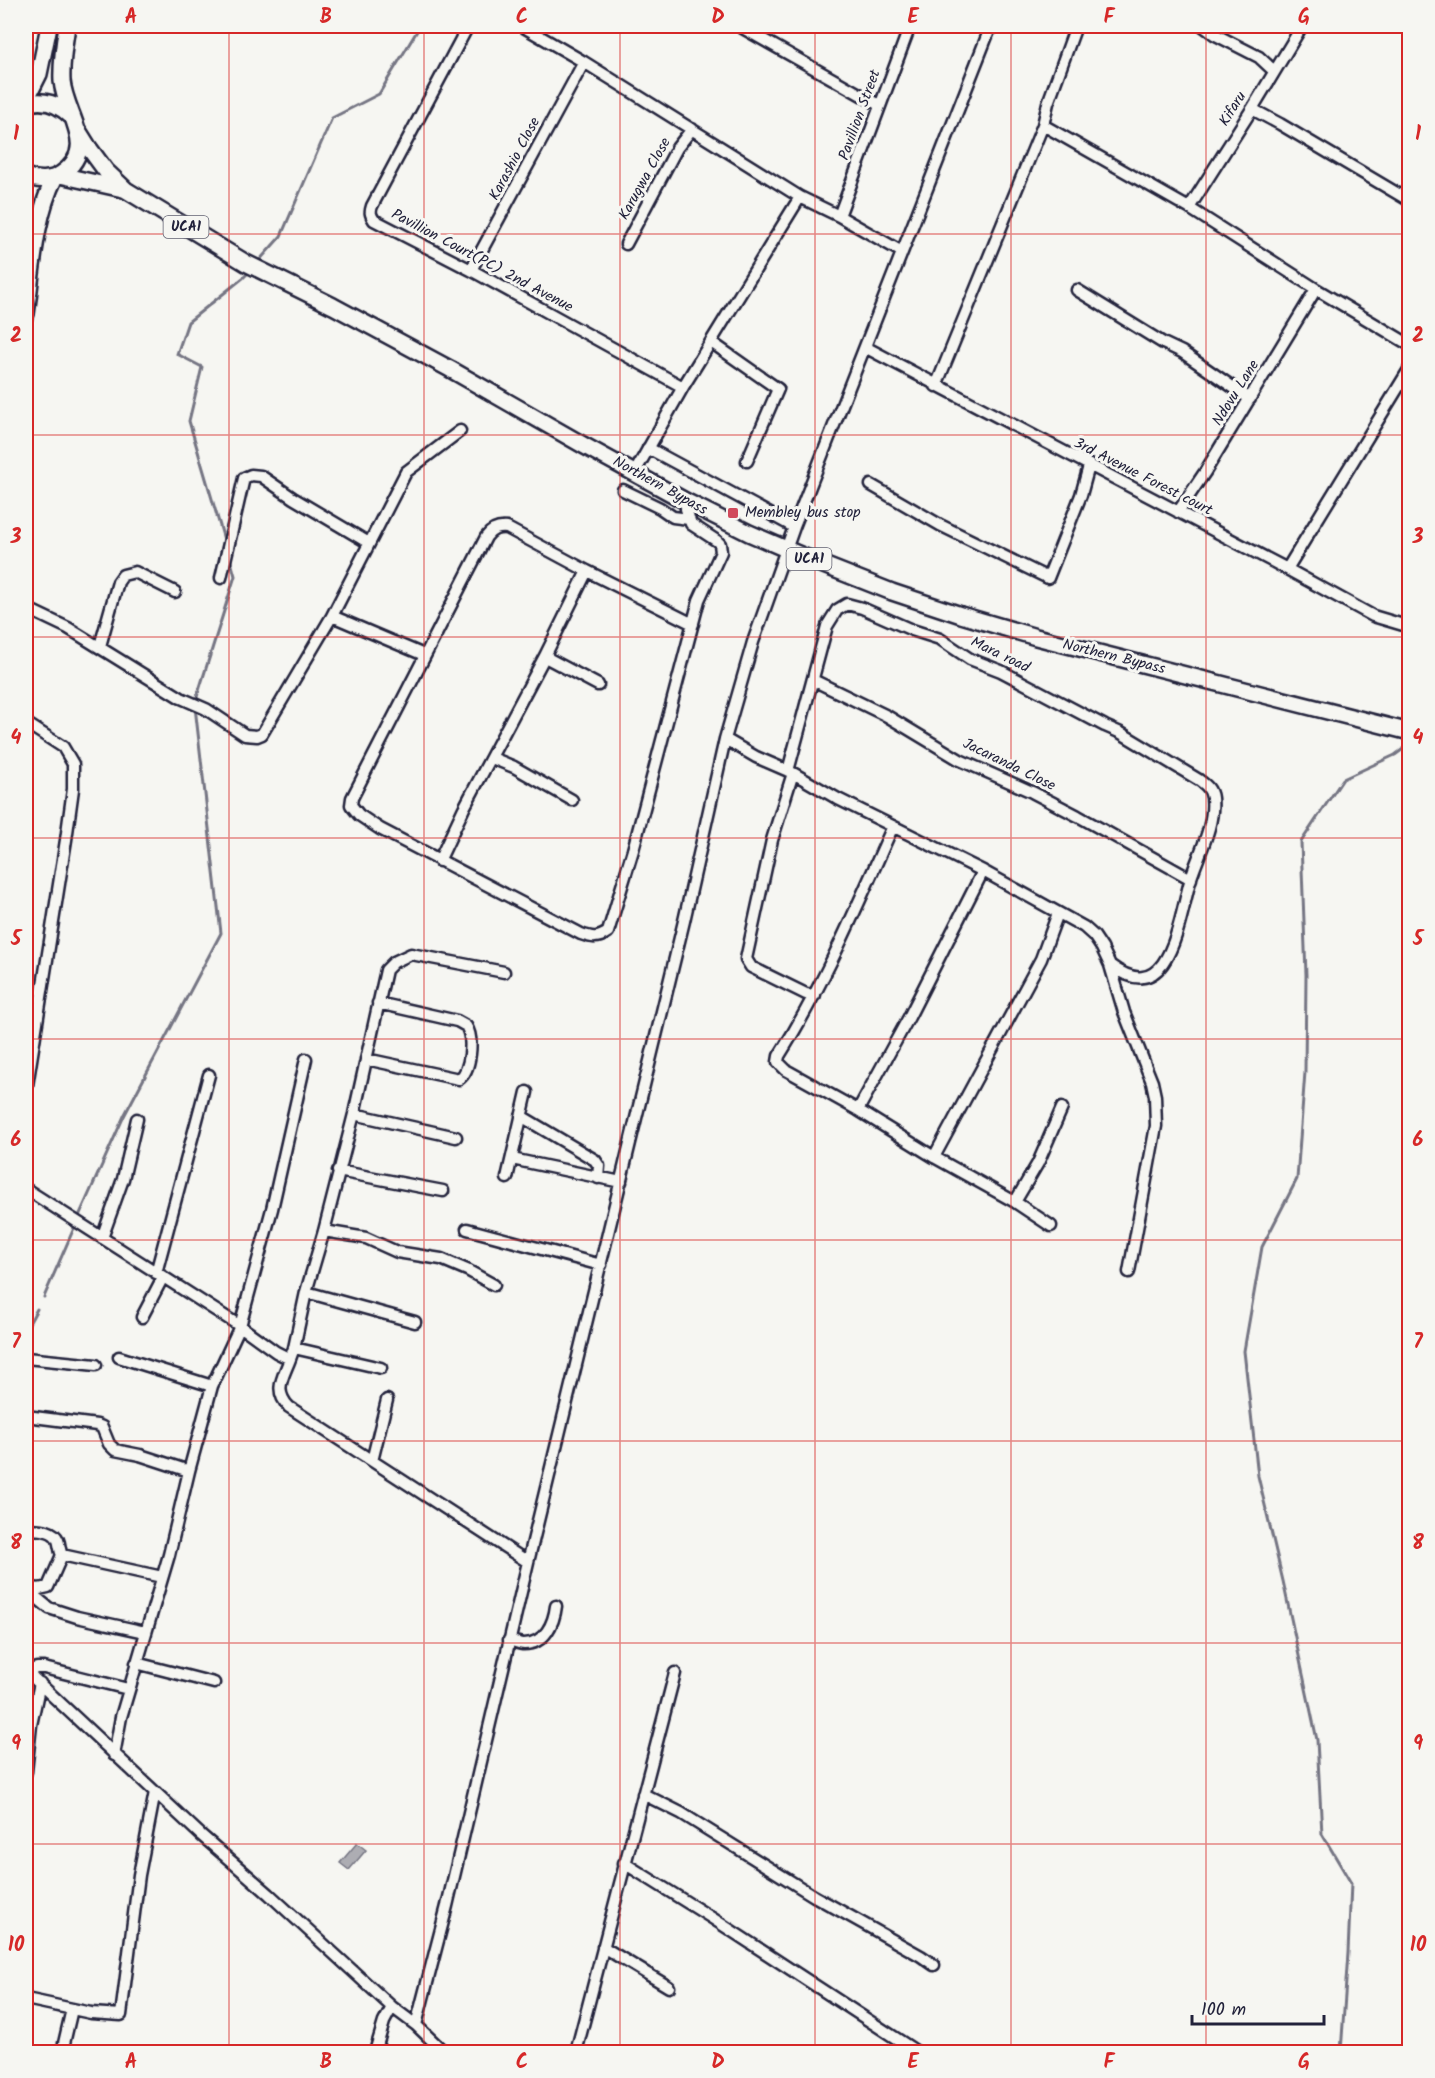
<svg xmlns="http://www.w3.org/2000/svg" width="1435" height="2078" font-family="Kalam,sans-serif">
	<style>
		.water { fill: #adadb3; stroke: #757583; stroke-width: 1.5 }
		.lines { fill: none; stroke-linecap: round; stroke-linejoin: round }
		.stream { stroke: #757583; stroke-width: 3 }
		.street-casing { stroke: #22223b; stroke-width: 15 }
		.primary-casing { stroke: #22223b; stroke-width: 20 }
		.street { stroke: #f6f6f2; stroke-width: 10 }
		.primary { stroke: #f6f6f2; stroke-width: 15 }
		.grid { fill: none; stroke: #d62828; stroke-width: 1.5; stroke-opacity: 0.55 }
		.poi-dot { fill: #d1495b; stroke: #f6f6f2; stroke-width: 2 }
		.labels { text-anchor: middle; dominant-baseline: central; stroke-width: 6; stroke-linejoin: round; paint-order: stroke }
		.shield { fill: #f6f6f2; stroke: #626272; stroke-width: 1.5 }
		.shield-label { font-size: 14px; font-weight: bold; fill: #22223b }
		.street-label { font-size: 15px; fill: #22223b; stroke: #f6f6f2 }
		.poi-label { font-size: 15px; fill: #22223b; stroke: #f6f6f2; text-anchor: start }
		.neatline { fill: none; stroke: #d62828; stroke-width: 2 }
		.grid-label { font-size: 20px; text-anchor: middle; font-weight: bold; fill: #d62828 }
	</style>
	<rect width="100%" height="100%" fill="#f6f6f2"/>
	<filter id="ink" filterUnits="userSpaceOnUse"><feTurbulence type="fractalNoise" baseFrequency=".0167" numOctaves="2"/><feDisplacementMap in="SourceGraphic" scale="12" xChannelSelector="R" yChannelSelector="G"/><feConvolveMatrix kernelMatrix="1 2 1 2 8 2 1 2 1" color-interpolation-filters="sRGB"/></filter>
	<g filter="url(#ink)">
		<path class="water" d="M357,1843L366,1850L349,1870L340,1863Z"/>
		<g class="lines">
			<path class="stream" d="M257,263L281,236L332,118L379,94L420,26
				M225,543L189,421L202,367L177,354L188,322L243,278L251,270
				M196,700L235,576L230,558
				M79,1216L124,1116L221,933L195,707
				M44,1297L74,1228
				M26,1329L37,1309
				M1341,2052L1348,1953L1351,1883L1322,1834L1317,1740L1283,1581L1258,1476L1244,1351L1262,1247L1297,1179L1305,1072L1306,975L1301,842L1343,779L1395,755L1410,744"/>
			<defs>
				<path id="street" d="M468,26L372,206C370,212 370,214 374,220L471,270L683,387L635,472
					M522,26L584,62L800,197L839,216L902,252
					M739,26L879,105
					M1203,26L1214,34L1259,57L1274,71
					M1252,109L1280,124L1410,201
					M1043,125L1189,208L1316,289L1410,345
					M1189,208L1252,109L1302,26
					M839,216L910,26
					M626,244L677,148L692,129
					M471,270L584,62
					M1077,290L1163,343L1182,352L1250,399
					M711,342L778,389L747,461
					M865,347L1287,569L1373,616L1410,627
					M936,386L1043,125L1048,103L1076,26
					M683,387L800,197
					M648,448L794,527
					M871,485L940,525L1048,578L1081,495L1089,466
					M623,490L660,508L673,517L689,519
					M1178,512L1205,472L1316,289
					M1287,569L1410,368
					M587,571L693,624
					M221,578L244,478L251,475L261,476L293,498L369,543
					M26,608L68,628L181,698L206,709L245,735L257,736L262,734L332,616L424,655
					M332,616L406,472L460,431
					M100,646L118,582L123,575L135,572L175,592
					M813,680L887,716L960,760L1032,792L1078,816L1191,879
					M598,685L549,659L546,654L587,571L507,528C498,527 492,529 486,537L352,798L351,805L359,815L380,829L581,934C592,938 598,939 608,932L633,850L699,600L721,552L720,544L717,541L691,524L686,509L689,503
					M26,723L63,747L73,764V789L66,840L26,1092
					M725,739L756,757L793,773L838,799L983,871L1084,927L1094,936L1102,948L1110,965L1124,1012L1152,1082L1155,1096L1156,1126L1129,1272
					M492,758L514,767L572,800
					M788,771L827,626L837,610L847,604L862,608L912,630L940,639L970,659L1001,671L1105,726L1121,733L1199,780C1206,785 1211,789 1212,798C1215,825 1199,853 1191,878C1179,917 1171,1011 1110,965
					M793,773L772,840L746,959L751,967L806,994L815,995
					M893,826C858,904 825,983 779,1056L778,1062L786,1070L858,1110L934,1157L1015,1202L1051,1226
					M439,861L464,808L546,654
					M366,1059L459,1079C471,1071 474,1038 466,1026L457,1021L378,1003
					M858,1110L909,1017L983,871
					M354,1114L456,1137
					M521,1116L595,1160L599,1166L598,1178
					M934,1157L1041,959L1058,913
					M512,1159L621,1182
					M338,1171L443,1191
					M507,1178L527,1092
					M26,1189L240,1326L276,1352L290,1359C283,1378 273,1390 289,1407L528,1562
					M1015,1202L1038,1163L1062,1108
					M467,1229L601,1265
					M324,1231L366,1238L397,1252L441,1259L467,1270L494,1285
					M102,1238L123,1179L137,1119
					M156,1273L209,1075
					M306,1292L415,1322
					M142,1317L163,1277
					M294,1348L381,1368
					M119,1357L212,1386
					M26,1358L96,1365
					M290,1359L294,1348L306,1292L324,1231L354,1114L386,970L394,962L411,954L504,972
					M26,1416L97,1425L102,1427L109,1444L115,1450L140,1455L189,1471
					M372,1461L387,1400
					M26,1529C36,1530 53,1528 58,1540C60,1545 59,1549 62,1555L162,1577
					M26,1587L39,1589L48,1587L62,1555
					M26,1589L49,1608L77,1617L145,1632
					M509,1640C514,1641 519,1644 524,1644C545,1644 554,1623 556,1606
					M136,1663L214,1683
					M26,1671L201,1835L269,1894L392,2007L416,2025L444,2052
					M26,1671L37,1668H44L128,1689
					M114,1755L121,1717L169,1555L189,1471L212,1386L240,1326L272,1209L306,1059
					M26,1772L31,1725L40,1683
					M643,1794L681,1813L814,1896L921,1956L934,1965
					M624,1863L712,1918L917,2052
					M603,1947L669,1987
					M26,1999L91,2013L121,2015L139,1875L155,1792
					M416,2025L447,1906L528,1562L684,921L725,739L753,642L794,527L991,26
					M62,2052L72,2009
					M375,2052L384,2022L392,2007
					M576,2052L675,1673"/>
				<path id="primary" d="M26,100L39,74L49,26
					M26,104C43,98 59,104 72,117
					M79,132L89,148L106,171L126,190L246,263L333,306L450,369L583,445L689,503L749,533L821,564L892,592L961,615L1036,637L1410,732
					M60,175L123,189
					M26,176C37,181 51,181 61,174C100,148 65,115 62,81C61,63 64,44 67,26
					M26,314C32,271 35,215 55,177"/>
			</defs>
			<use href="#street" class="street-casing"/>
			<use href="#primary" class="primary-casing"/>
			<use href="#street" class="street"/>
			<use href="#primary" class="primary"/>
		</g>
	</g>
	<path class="grid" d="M229,26V2052M424,26V2052M620,26V2052M815,26V2052M1011,26V2052M1206,26V2052M26,234H1410M26,435H1410M26,637H1410M26,838H1410M26,1039H1410M26,1240H1410M26,1441H1410M26,1643H1410M26,1844H1410"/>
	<rect class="poi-dot" x="727" y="507" width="12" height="12" rx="3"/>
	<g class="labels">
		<g class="shield">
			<rect x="163.5" y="216" width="45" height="22" rx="4.5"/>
			<rect x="786.5" y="548" width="45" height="22" rx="4.5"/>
		</g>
		<g class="shield-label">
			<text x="186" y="227">UCA1</text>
			<text x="809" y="559">UCA1</text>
		</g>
		<g class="street-label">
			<text transform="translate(1233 109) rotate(-58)">Kifaru</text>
			<text transform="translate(860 115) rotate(-70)">Pavillion Street</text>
			<text transform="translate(515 159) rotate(-62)">Karashio Close</text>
			<text transform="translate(645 179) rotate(-61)">Karugwa Close</text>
			<text transform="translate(482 261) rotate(28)">Pavillion Court(PC) 2nd Avenue</text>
			<text transform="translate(1236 393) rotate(-58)">Ndovu Lane</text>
			<text transform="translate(1143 477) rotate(27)">3rd Avenue Forest court</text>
			<text transform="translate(660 486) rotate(29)">Northern Bypass</text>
			<text transform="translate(1000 655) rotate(26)">Mara road</text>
			<text transform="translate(1114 657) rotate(14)">Northern Bypass</text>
			<text transform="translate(1009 765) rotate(26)">Jacaranda Close</text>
		</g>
		<g class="poi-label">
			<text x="745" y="513">Membley bus stop</text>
		</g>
	</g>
	<rect width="1435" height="2078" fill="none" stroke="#f6f6f2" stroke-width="66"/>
	<path d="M1192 2015v9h132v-9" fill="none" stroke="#22223b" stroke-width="3"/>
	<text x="1201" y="2015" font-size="18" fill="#22223b" stroke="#f6f6f2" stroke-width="4.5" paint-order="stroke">100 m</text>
	<rect x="33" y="33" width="1369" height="2012" class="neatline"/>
	<g class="grid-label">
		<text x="131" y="23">A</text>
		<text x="326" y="23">B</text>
		<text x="522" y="23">C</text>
		<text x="718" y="23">D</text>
		<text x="913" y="23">E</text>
		<text x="1109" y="23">F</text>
		<text x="1304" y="23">G</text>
		<text x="16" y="140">1</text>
		<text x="1418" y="140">1</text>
		<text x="16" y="342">2</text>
		<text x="1418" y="342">2</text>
		<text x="16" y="543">3</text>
		<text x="1418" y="543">3</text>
		<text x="16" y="744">4</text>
		<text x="1418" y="744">4</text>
		<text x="16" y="945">5</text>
		<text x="1418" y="945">5</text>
		<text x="16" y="1146">6</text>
		<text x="1418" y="1146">6</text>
		<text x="16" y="1348">7</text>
		<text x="1418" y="1348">7</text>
		<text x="16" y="1549">8</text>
		<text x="1418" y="1549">8</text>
		<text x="16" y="1750">9</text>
		<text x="1418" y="1750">9</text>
		<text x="16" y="1951">10</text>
		<text x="1418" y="1951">10</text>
		<text x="131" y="2068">A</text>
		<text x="326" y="2068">B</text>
		<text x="522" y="2068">C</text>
		<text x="718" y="2068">D</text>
		<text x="913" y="2068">E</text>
		<text x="1109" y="2068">F</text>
		<text x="1304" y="2068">G</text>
	</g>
</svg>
